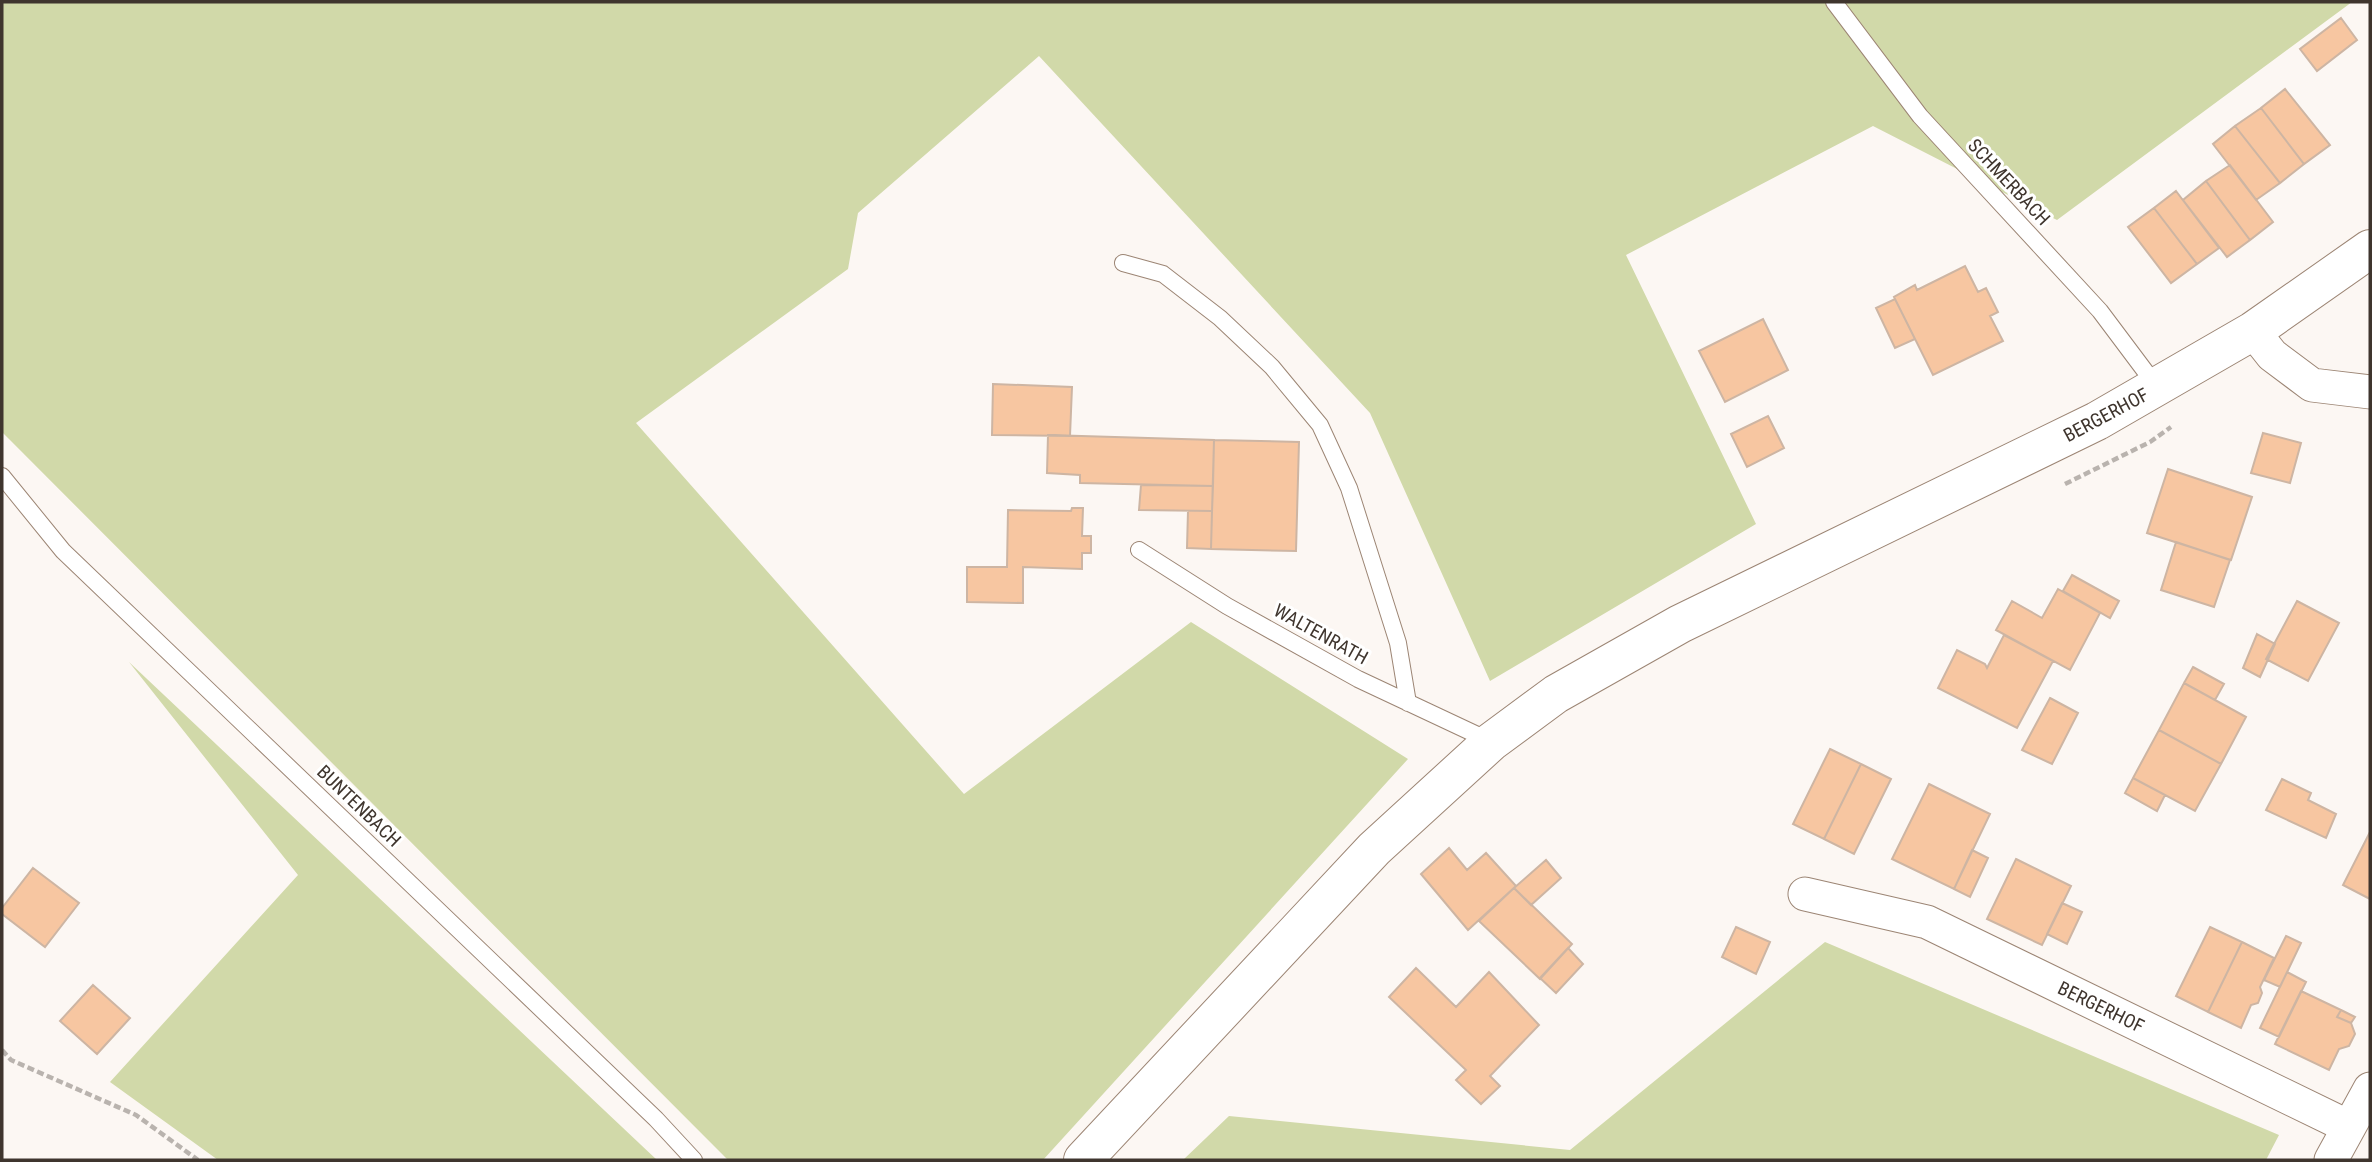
<svg xmlns="http://www.w3.org/2000/svg" width="2372" height="1162" font-family="'Roboto Condensed',sans-serif">
	<style>
		.green { fill: #d1d9a9 }
		.building { fill: #f7c6a1; stroke: #cdb5a3; stroke-width: 2 }
		.lines { fill: none; stroke-linecap: round; stroke-linejoin: round }
		.service-casing { stroke: #9c8574; stroke-width: 18 }
		.minor-casing { stroke: #9c8574; stroke-width: 35 }
		.tertiary-casing { stroke: #9c8574; stroke-width: 40 }
		.path { stroke: #b9b3ae; stroke-width: 4.5; stroke-dasharray: 7 3.5; stroke-linecap: butt }
		.service { stroke: #fff; stroke-width: 16 }
		.minor { stroke: #fff; stroke-width: 33 }
		.tertiary { stroke: #fff; stroke-width: 38 }
		.labels { text-anchor: middle; dominant-baseline: central; stroke-width: 6; stroke-linejoin: round; paint-order: stroke }
		.street-label { font-size: 19px; fill: #3f352e; stroke: #fff }
	</style>
	<rect width="100%" height="100%" fill="#fcf7f3"/>
	<path class="green" d="M2,2H2352L2057,220L1873,126L1626,255L1756,524L1490,681L1370,413L1039,56L858,213L848,269L636,423L964,794L1191,622L1408,759L1043,1160H728L2,432Z
		M129,662L657,1160H218L110,1082L298,875Z
		M1825,942L2279,1135L2266,1160H1183L1229,1116L1570,1150Z"/>
	<path class="building" d="M2341,18L2357,40L2317,71L2300,49Z
		M2285,89L2330,145L2304,164L2261,108Z
		M2261,108L2304,164L2280,183L2235,126Z
		M2235,126L2280,183L2256,200L2213,144Z
		M2230,165L2273,222L2250,240L2206,181Z
		M2206,181L2250,240L2227,257L2183,200Z
		M2176,191L2219,248L2197,264L2154,208Z
		M2154,208L2197,264L2171,283L2128,227Z
		M1965,266L1978,292L1986,288L1998,312L1990,316L2003,341L1933,375L1894,297L1915,285L1917,290Z
		M1895,299L1915,339L1895,348L1876,308Z
		M1763,319L1788,370L1725,402L1699,351Z
		M993,384L1072,387L1070,436L992,435Z
		M1768,416L1784,448L1747,467L1731,434Z
		M2263,433L2301,443L2290,483L2251,473Z
		M1048,435L1214,440L1213,486L1080,483V475L1047,473Z
		M1214,440L1299,442L1296,551L1211,549Z
		M2168,469L2252,497L2231,560L2147,533Z
		M1141,485L1213,486L1212,511L1139,510Z
		M1072,508H1083L1082,536H1091V553H1082V569L1023,567V603L967,602V567H1007L1008,510L1071,511Z
		M1188,511H1212L1211,549L1187,548Z
		M2176,542L2230,560L2214,607L2161,590Z
		M2072,575L2119,601L2110,618L2063,591Z
		M2058,589L2100,613L2070,670L1996,630L2012,601L2042,618Z
		M2297,601L2339,623L2308,681L2266,659Z
		M2257,634L2275,644L2260,677L2243,668Z
		M2004,635L2053,661L2017,728L1938,688L1957,650L1985,664L1987,668Z
		M2193,667L2224,684L2215,700L2184,683Z
		M2184,683L2246,717L2221,764L2159,730Z
		M2050,698L2078,713L2052,764L2022,750Z
		M2159,730L2221,764L2195,811L2133,778Z
		M1830,749L1861,764L1824,839L1793,824Z
		M1861,764L1891,779L1854,854L1824,839Z
		M2133,778L2165,795L2157,811L2125,793Z
		M2282,779L2311,793L2308,800L2336,814L2326,838L2266,810Z
		M1929,784L1990,814L1954,889L1892,859Z
		M2370,832V899L2343,885Z
		M1449,848L1467,870L1486,853L1516,886L1468,930L1421,874Z
		M1972,850L1988,858L1970,897L1954,889Z
		M2016,859L2071,886L2042,945L1987,919Z
		M1546,860L1561,878L1531,905L1514,888Z
		M33,868L79,903L45,947L2,914V908Z
		M1514,888L1572,944L1540,979L1479,921Z
		M2062,903L2082,912L2067,944L2047,934Z
		M1736,927L1770,942L1756,974L1722,957Z
		M2210,927L2242,942L2208,1012L2176,996Z
		M2286,936L2301,943L2280,987L2264,980Z
		M2242,942L2274,958L2260,987L2262,993L2258,1003L2251,1005L2241,1028L2208,1012Z
		M1568,948L1583,964L1556,993L1540,978Z
		M1416,968L1456,1007L1489,972L1539,1025L1490,1076L1500,1086L1481,1104L1456,1080L1466,1070L1389,997Z
		M2287,972L2306,982L2279,1037L2260,1028Z
		M93,985L130,1018L97,1054L60,1021Z
		M2301,991L2341,1010L2337,1017L2351,1023L2355,1034L2349,1046L2339,1049L2329,1070L2275,1044Z
		M2341,1010L2355,1017L2351,1023L2337,1017Z"/>
	<g class="lines">
		<defs>
			<path id="service" d="M1834,2L1920,116L2100,311L2157,387
				M1123,263L1163,274L1220,318L1272,367L1320,425L1349,488L1398,643L1408,703
				M2,476L63,551L656,1119L694,1160
				M1139,550L1227,606L1358,679L1490,741"/>
			<path id="minor" d="M2253,331L2272,355L2312,385L2370,392
				M1805,894L1927,922L2349,1127
				M2331,1160L2370,1089"/>
			<path id="tertiary" d="M1083,1160L1374,849L1491,742L1556,694L1680,624L2097,421L2253,331L2370,249"/>
		</defs>
		<use href="#service" class="service-casing"/>
		<use href="#minor" class="minor-casing"/>
		<use href="#tertiary" class="tertiary-casing"/>
		<path class="path" d="M2065,484L2150,442L2171,427
			M2,1050L11,1060L136,1115L198,1160"/>
		<use href="#service" class="service"/>
		<use href="#minor" class="minor"/>
		<use href="#tertiary" class="tertiary"/>
	</g>
	<g class="labels">
		<g class="street-label">
			<text transform="translate(2009 182) rotate(47)">SCHMERBACH</text>
			<text transform="translate(2106 415) rotate(-28)">BERGERHOF</text>
			<text transform="translate(1321 634) rotate(29)">WALTENRATH</text>
			<text transform="translate(359 806) rotate(44)">BUNTENBACH</text>
			<text transform="translate(2101 1007) rotate(26)">BERGERHOF</text>
		</g>
	</g>
	<rect width="2372" height="1162" fill="none" stroke="#3f352e" stroke-width="7"/>
</svg>
